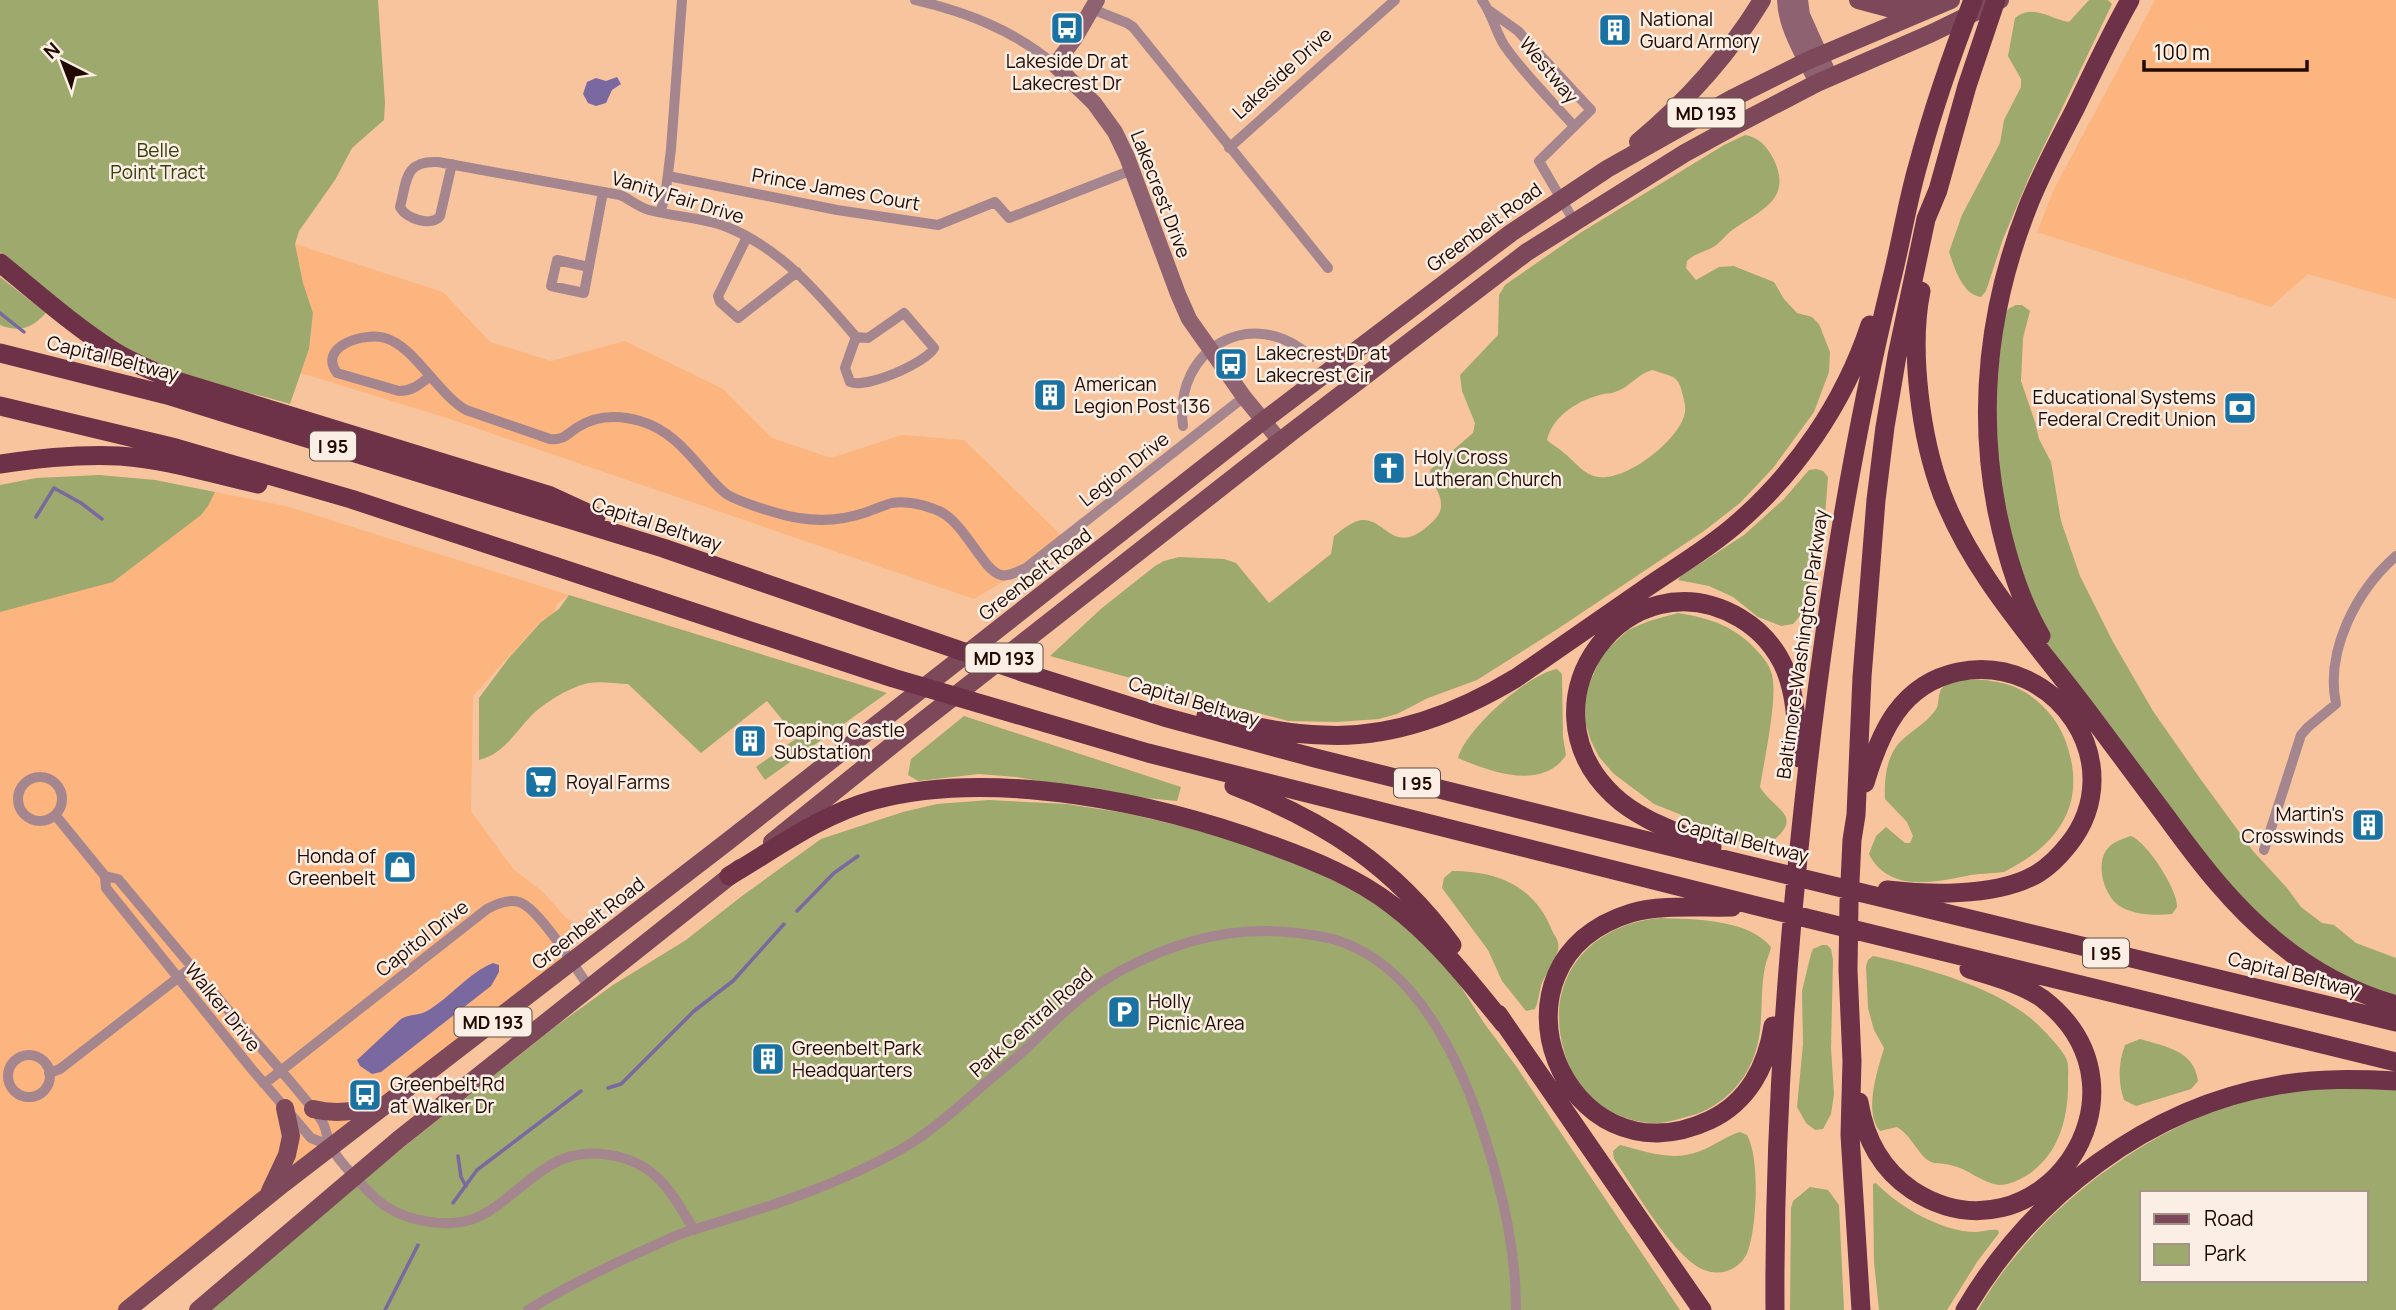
<svg xmlns="http://www.w3.org/2000/svg" width="2396" height="1310" font-family="Manrope,sans-serif">
	<style>
		.built { fill: #fcb57e }
		.green { fill: #9da96d; fill-rule: evenodd }
		.water { fill: #7a68a1 }
		.lines { fill: none; stroke-linecap: round; stroke-linejoin: round }
		.stream { stroke: #7a68a1; stroke-width: 3.5 }
		.street { stroke: #a5868f; stroke-width: 10 }
		.secondary { stroke: #8e6270; stroke-width: 16 }
		.primary { stroke: #7d485a; stroke-width: 18 }
		.highway { stroke: #6d3148; stroke-width: 19 }
		.labels { text-anchor: middle; dominant-baseline: central; stroke-width: 5; stroke-linejoin: round; paint-order: stroke }
		.shield { fill: #fbeee4; stroke: #624e44; stroke-width: 2 }
		.shield-label { font-size: 18px; font-weight: bold; fill: #200a00 }
		.poi-label { font-size: 19px; fill: #200a00; stroke: #fbeee4; text-anchor: start }
		.street-label { font-size: 19px; fill: #200a00; stroke: #fbeee4 }
		.park-label { font-size: 19px; fill: #363e0b; stroke: #fbeee4 }
	</style>
	<rect width="100%" height="100%" fill="#f8c49d"/>
	<path class="built" d="M2155,0H2396V299L2308,274L2271,307L2037,232L2054,189Z
		M295,244L443,292L490,342L551,361L625,341L723,389L772,438L831,458L902,435L964,440L1064,538L1026,568L974,599L447,418L301,373L309,349L313,313L303,283Z
		M215,492L286,506L569,595L557,604L552,618H544L473,696L471,811L513,869L543,892L566,918L576,923L571,962L125,1310H0V612L208,506Z"/>
	<path class="green" d="M0,0H378L385,103L384,120L352,148L335,180L299,231L295,244L303,283L313,313L309,349L290,404C246,391 188,378 147,359C93,332 47,290 0,252Z
		M2089,0H2108L2112,4L2030,175L2003,239L1986,291L1981,297C1962,294 1955,269 1949,252L1962,215L2000,143L2004,120L2021,87V79L2008,56L2015,18C2033,3 2050,19 2069,22Z
		M1745,135C1758,137 1767,146 1773,158C1793,198 1763,209 1735,228C1727,233 1722,241 1715,246C1705,252 1695,253 1687,261L1686,268L1696,280L1719,267L1734,266L1741,269L1774,282L1784,299L1797,313L1812,317L1819,324L1830,352L1829,372L1814,412L1773,468L1740,503L1704,531L1556,630L1477,680L1428,698L1397,714L1379,719L1337,722L1288,721L1050,656L1102,608L1155,566L1164,561L1179,557L1224,559L1236,563L1269,603L1331,554L1334,536C1342,530 1352,521 1362,520C1386,518 1394,558 1430,524C1436,519 1441,513 1441,506C1442,492 1430,483 1430,470L1473,433L1475,423L1462,391L1460,375L1498,335L1499,295L1505,285L1580,233L1724,145ZM1652,370C1658,372 1667,374 1673,377C1680,381 1681,389 1683,396C1684,401 1686,407 1685,412C1681,439 1627,481 1599,477C1583,475 1576,462 1564,453C1559,448 1552,445 1547,440C1553,415 1580,399 1604,394C1607,393 1611,394 1615,392C1629,388 1637,374 1652,370Z
		M0,277L46,313C32,328 20,333 0,325Z
		M2016,305H2022L2030,311L2023,338L2021,381L2035,422L2039,439L2051,462L2061,521L2080,576L2113,642L2153,711L2199,777L2253,851L2287,888L2301,907L2322,923L2334,925L2356,943L2396,958V1005L2319,972L2198,859L2034,625L1989,453L2004,316L2008,309Z
		M1816,469L1823,471L1828,477L1825,517L1804,611L1793,624L1781,626L1758,617L1733,597L1709,586L1678,580L1681,576L1744,535L1784,499L1809,470Z
		M99,475L155,480L215,492L208,506L201,515L113,582L0,612V485L36,478Z
		M569,595L887,693L765,780L756,767L797,738L767,701L701,753L628,684C616,684 601,681 589,683C572,686 545,702 532,715C515,732 504,754 479,760V698L508,659L541,622L559,609Z
		M1678,613C1710,618 1737,627 1758,652C1764,658 1770,666 1772,675C1778,698 1764,761 1760,787C1774,811 1807,815 1769,844L1752,845L1717,835L1679,814L1654,804L1614,774L1599,757L1591,741L1584,718L1585,693L1603,653L1628,630L1649,621Z
		M1557,669L1562,674L1563,737L1566,755C1543,791 1490,772 1458,758C1466,729 1528,674 1557,669Z
		M1986,680C1996,682 2007,683 2017,688C2037,697 2056,717 2064,737C2089,800 2062,843 2004,872C1991,874 1978,873 1966,876C1932,883 1888,892 1869,854L1876,836L1886,827L1905,843H1910L1913,836L1907,822L1885,799C1884,780 1886,756 1901,741C1911,731 1925,724 1934,712C1941,705 1936,694 1943,687C1952,678 1973,680 1986,680Z
		M964,716L1181,787L1177,801L1126,796L1016,777L979,774L918,781L908,775L911,759Z
		M989,800L1067,804L1125,813L1185,827L1251,846L1320,874L1361,894L1391,913L1449,968L1484,1023L1516,1066L1680,1310H205L296,1233L556,1026L613,985L686,940L742,896L821,839L903,812L937,804Z
		M2131,836C2147,842 2178,890 2177,907L2172,914C2156,916 2132,915 2118,905C2102,892 2094,859 2111,845C2116,841 2125,838 2131,836Z
		M1452,871C1496,871 1533,885 1551,928C1552,932 1557,938 1558,942C1561,956 1547,971 1542,983C1539,991 1539,1001 1535,1009L1526,1011L1502,981L1488,950L1442,888L1444,878Z
		M1661,918C1694,919 1748,919 1771,947C1770,954 1766,960 1765,967C1759,996 1765,1028 1754,1056C1743,1087 1717,1110 1686,1117C1678,1119 1669,1122 1660,1123C1645,1124 1628,1120 1614,1113C1590,1102 1573,1080 1565,1054C1542,982 1587,924 1661,918Z
		M1822,945H1827L1831,949L1833,960L1831,1048L1834,1094L1831,1114L1823,1129L1815,1130L1806,1123L1797,1107L1803,1044L1802,991L1811,954L1813,949Z
		M1873,956C1923,967 1996,987 2035,1022C2043,1029 2062,1049 2066,1058C2069,1064 2068,1073 2068,1080C2069,1115 2060,1153 2029,1174C2021,1179 2010,1185 1999,1185C1982,1183 1967,1168 1950,1165C1940,1162 1934,1166 1925,1158C1915,1148 1910,1135 1897,1127L1880,1131C1863,1112 1878,1069 1884,1048L1874,1030L1868,1008L1866,966L1868,960Z
		M2140,1039C2166,1047 2194,1050 2198,1081L2191,1089L2136,1106L2124,1100C2118,1082 2118,1064 2125,1045Z
		M2396,1087V1310H1978C2042,1198 2181,1099 2311,1088C2339,1086 2368,1088 2396,1087ZM2142,1193H2366V1280H2142Z
		M1740,1132L1747,1135C1760,1158 1757,1225 1748,1251C1741,1269 1722,1277 1704,1270C1673,1257 1634,1188 1614,1159L1613,1151L1620,1145C1648,1152 1672,1162 1700,1151C1714,1146 1726,1136 1740,1132Z
		M1876,1183C1899,1207 1942,1232 1976,1232C1983,1232 1990,1229 1998,1230L1999,1233L1977,1262L1947,1310H1879L1874,1262L1873,1188V1184Z
		M1810,1187L1828,1190L1839,1205L1844,1310H1790L1791,1208L1793,1201Z"/>
	<path class="water" d="M617,77L621,84L612,90L606,103L596,106L588,103L583,94L587,82L596,78L606,81Z
		M493,963L499,965V972L491,986L381,1072L372,1074L360,1066L357,1060L401,1019C409,1014 418,1016 427,1011C450,998 468,973 493,963Z"/>
	<g class="lines">
		<path class="stream" d="M0,313L24,332
			M36,517L54,488L81,503L102,519
			M797,911L834,873L858,856
			M608,1088L621,1084L694,1011L733,981L784,924
			M458,1156L461,1177L466,1186
			M453,1203L477,1170L581,1091
			M385,1310L418,1245"/>
		<path class="street" d="M915,0C966,12 1014,30 1055,65
			M1482,0C1492,14 1495,30 1504,45C1524,74 1551,100 1574,126
			M1092,9L1127,23L1133,27L1328,268
			M1490,11L1518,31L1591,110L1539,161L1574,221
			M1229,148L1395,0
			M452,164L440,216C432,227 406,219 400,207C407,181 404,160 438,162L620,195C630,199 638,207 649,210C674,217 702,217 727,227C782,249 819,294 856,337L845,368L850,382C866,389 926,363 934,348L904,313L868,338L856,337
			M668,176L837,210L938,225L995,202L1009,218L1132,170
			M660,212L665,198L671,149L682,0
			M747,237L718,296L720,302L738,318L797,272
			M589,267L557,260L551,286L584,293L603,192
			M429,377C419,385 412,391 399,391L337,373C317,346 365,332 385,338C414,346 437,393 466,410L550,439C563,441 568,433 578,427C597,415 619,415 640,421C671,430 688,453 709,477C715,483 721,491 728,495C742,503 783,516 799,518C823,522 844,520 867,512C875,509 884,505 892,503C906,501 921,504 934,509C964,518 981,570 1001,575C1010,577 1018,571 1026,568L1244,397
			M1183,426C1173,349 1252,303 1311,357
			M18 799a22 22 0 1 1 44 0a22 22 0 1 1-44 0Z
			M56,816L105,876L106,888L250,1067L311,1138L331,1146
			M2264,850L2301,735L2308,727L2336,704C2325,650 2357,590 2396,556
			M105,876L118,879C157,925 195,971 234,1017C263,1050 293,1083 320,1118C327,1127 326,1137 331,1147C339,1161 357,1180 369,1192C379,1203 393,1212 408,1217C483,1239 496,1200 549,1166C582,1145 630,1152 658,1178C673,1193 683,1212 694,1230
			M8 1076a21 21 0 1 1 42 0a21 21 0 1 1-42 0Z
			M49,1073L60,1069L192,967
			M264,1084L487,909C497,904 508,899 519,902C539,908 576,969 589,987
			M528,1310C564,1288 604,1268 642,1251C657,1245 671,1237 686,1232C761,1209 830,1189 900,1150C929,1133 955,1110 980,1088C997,1073 1016,1059 1031,1044C1059,1016 1086,990 1120,971C1166,946 1216,930 1269,931C1291,932 1314,934 1336,940C1419,965 1464,1068 1487,1144C1504,1199 1516,1252 1516,1310"/>
		<path class="secondary" d="M1097,0L1075,38L1055,65L1094,103L1115,132L1127,157L1178,294L1189,319L1244,397L1280,441
			M1785,0C1786,29 1805,57 1817,83
			M1800,0L1802,15L1830,77"/>
		<path class="primary" d="M1858,0L1888,8L1924,6
			M1638,142C1688,100 1728,56 1762,0
			M772,842L906,734L1293,431L1527,252L1685,153L1738,124L1817,83L1932,33L2000,0
			M313,1109C336,1115 356,1111 379,1105
			M270,1191L287,1155L291,1136L285,1108
			M127,1310L284,1183L727,842L1263,421L1511,233L1607,169L1731,99L1807,61L1951,0
			M198,1310L398,1140L740,868"/>
		<path class="highway" d="M0,263C37,293 73,325 112,350C132,363 155,372 177,381L548,495L596,517
			M1921,291C1909,350 1921,439 1942,494C1974,577 2037,643 2089,713C2115,748 2141,783 2168,819C2200,863 2233,906 2276,941C2312,971 2352,992 2396,1005
			M0,353L167,395L663,548L1028,674L1164,717L1315,758L1652,842L2396,1022
			M0,406L176,448L351,499L893,678L1148,753L1757,906L2396,1062
			M0,464C40,458 79,454 119,456C166,459 213,474 258,484
			M2041,636C2019,599 2006,554 1997,511C1977,409 1989,306 2027,209C2040,175 2058,142 2075,109C2093,72 2110,35 2130,0
			M1206,716C1244,724 1283,734 1323,735C1391,739 1458,713 1516,678C1558,649 1600,620 1643,590C1673,569 1706,550 1734,526C1796,473 1844,403 1870,325
			M1865,783C1880,732 1901,684 1958,672C2056,652 2132,764 2069,844C2058,858 2045,871 2029,878C1991,896 1928,895 1887,890
			M1234,786C1325,821 1394,866 1452,945
			M1712,847C1679,832 1640,821 1613,795C1515,702 1628,552 1740,618C1760,630 1776,648 1785,669C1797,698 1796,728 1799,758
			M729,876C775,849 822,814 874,800C995,768 1158,803 1274,846C1315,861 1357,878 1392,905C1436,938 1469,981 1504,1024
			M1732,907C1700,908 1662,904 1631,913C1474,961 1563,1189 1710,1120C1748,1102 1767,1066 1773,1026
			M1498,1014L1702,1310
			M1859,1102C1865,1139 1881,1169 1912,1190C2037,1271 2164,1093 2043,999C2022,984 1994,977 1969,969
			M1775,1310C1774,1149 1784,989 1801,829C1820,645 1847,462 1891,282C1901,243 1907,203 1918,165C1933,109 1952,54 1973,0
			M1861,1310L1850,1135L1852,1061L1848,970L1849,903L1852,840L1856,815L1862,677L1876,500L1885,427L1897,356L1926,219L1938,190L1967,86L1996,0
			M1965,1310C2032,1196 2148,1107 2279,1085C2318,1078 2357,1079 2396,1081"/>
	</g>
	<defs>
		<symbol id="bus-square" viewBox="-11 -11 22 22"><rect x="-9" y="-9" width="18" height="18" rx="4" fill="#1972a2" stroke="#fbeee4"/><path d="M-5-6H5V4H4V6H2V4H-2V6H-4V4H-5ZM-3.5-4V0h7V-4ZM-3.5 1.2v1.5H-2V1.2ZM2 1.2v1.5H3.5V1.2Z" fill="#fff"/></symbol>
		<symbol id="building-square" viewBox="-11 -11 22 22"><rect x="-9" y="-9" width="18" height="18" rx="4" fill="#1972a2" stroke="#fbeee4"/><path d="M-4-6H4V6H1V3H-1V6H-4ZM-2.5-4.3h1.7v1.8h-1.7ZM.8-4.3h1.7v1.8H.8ZM-2.5-1h1.7V.8h-1.7ZM.8-1h1.7V.8H.8Z" fill="#fff"/></symbol>
		<symbol id="bank-square" viewBox="-11 -11 22 22"><rect x="-9" y="-9" width="18" height="18" rx="4" fill="#1972a2" stroke="#fbeee4"/><path d="M-6-4H6V4H-6ZM0-2.3a2.3 2.3 0 1 0 0 4.6a2.3 2.3 0 1 0 0-4.6Z" fill="#fff"/></symbol>
		<symbol id="church-square" viewBox="-11 -11 22 22"><rect x="-9" y="-9" width="18" height="18" rx="4" fill="#1972a2" stroke="#fbeee4"/><path d="M-1.2-6h2.4v3.5h3.3v2.4h-3.3V6h-2.4V-.1h-3.3v-2.4h3.3Z" fill="#fff"/></symbol>
		<symbol id="supermarket-square" viewBox="-11 -11 22 22"><rect x="-9" y="-9" width="18" height="18" rx="4" fill="#1972a2" stroke="#fbeee4"/><path d="M-6-5.5h2.5l.6 2H6L4.5 2H-2.5L-4.4-4H-6ZM-1.5 3.2a1.3 1.3 0 1 0 .1 0ZM3 3.2a1.3 1.3 0 1 0 .1 0Z" fill="#fff"/></symbol>
		<symbol id="shop-square" viewBox="-11 -11 22 22"><rect x="-9" y="-9" width="18" height="18" rx="4" fill="#1972a2" stroke="#fbeee4"/><path d="M-5-2.5h2.3a2.7 3.5 0 0 1 5.4 0H5L5.5 6h-11ZM-1.5-2.5h3a1.5 2.3 0 0 0-3 0Z" fill="#fff"/></symbol>
		<symbol id="parking-square" viewBox="-11 -11 22 22"><rect x="-9" y="-9" width="18" height="18" rx="4" fill="#1972a2" stroke="#fbeee4"/><path d="M-3.5-5.5H1a3.5 3.5 0 0 1 0 7H-1V5.5H-3.5ZM-1-3.4V-.6H.8a1.4 1.4 0 0 0 0-2.8Z" fill="#fff"/></symbol>
	</defs>
	<g fill-rule="evenodd">
		<use href="#bus-square" x="1048" y="9" width="38" height="38"/>
		<use href="#building-square" x="1596" y="11" width="38" height="38"/>
		<use href="#bus-square" x="1212" y="345" width="38" height="38"/>
		<use href="#building-square" x="1031" y="376" width="38" height="38"/>
		<use href="#bank-square" x="2221" y="389" width="38" height="38"/>
		<use href="#church-square" x="1370" y="449" width="38" height="38"/>
		<use href="#building-square" x="731" y="722" width="38" height="38"/>
		<use href="#supermarket-square" x="522" y="763" width="38" height="38"/>
		<use href="#building-square" x="2349" y="806" width="38" height="38"/>
		<use href="#shop-square" x="381" y="848" width="38" height="38"/>
		<use href="#parking-square" x="1105" y="993" width="38" height="38"/>
		<use href="#building-square" x="749" y="1040" width="38" height="38"/>
		<use href="#bus-square" x="346" y="1076" width="38" height="38"/>
	</g>
	<g class="labels">
		<g class="shield">
			<rect x="1667.5" y="98.5" width="77" height="29" rx="5"/>
			<rect x="310" y="431.5" width="46" height="29" rx="5"/>
			<rect x="965.5" y="643.5" width="77" height="29" rx="5"/>
			<rect x="1394" y="768.5" width="46" height="29" rx="5"/>
			<rect x="2083" y="938.5" width="46" height="29" rx="5"/>
			<rect x="454.5" y="1007.5" width="77" height="29" rx="5"/>
		</g>
		<g class="shield-label">
			<text x="1706" y="113">MD 193</text>
			<text x="333" y="446">I 95</text>
			<text x="1004" y="658">MD 193</text>
			<text x="1417" y="783">I 95</text>
			<text x="2106" y="953">I 95</text>
			<text x="493" y="1022">MD 193</text>
		</g>
		<g class="poi-label">
			<text x="1640" y="19">National<tspan x="1640" dy="22">Guard Armory</tspan></text>
			<text x="1067" y="61" text-anchor="middle">Lakeside Dr at<tspan x="1067" dy="22">Lakecrest Dr</tspan></text>
			<text x="1256" y="353">Lakecrest Dr at<tspan x="1256" dy="22">Lakecrest Cir</tspan></text>
			<text x="1074" y="384">American<tspan x="1074" dy="22">Legion Post 136</tspan></text>
			<text x="2216" y="397" text-anchor="end">Educational Systems<tspan x="2216" dy="22">Federal Credit Union</tspan></text>
			<text x="1414" y="457">Holy Cross<tspan x="1414" dy="22">Lutheran Church</tspan></text>
			<text x="774" y="730">Toaping Castle<tspan x="774" dy="22">Substation</tspan></text>
			<text x="566" y="782">Royal Farms</text>
			<text x="2344" y="814" text-anchor="end">Martin's<tspan x="2344" dy="22">Crosswinds</tspan></text>
			<text x="376" y="856" text-anchor="end">Honda of<tspan x="376" dy="22">Greenbelt</tspan></text>
			<text x="1148" y="1001">Holly<tspan x="1148" dy="22">Picnic Area</tspan></text>
			<text x="792" y="1048">Greenbelt Park<tspan x="792" dy="22">Headquarters</tspan></text>
			<text x="390" y="1084">Greenbelt Rd<tspan x="390" dy="22">at Walker Dr</tspan></text>
		</g>
		<g class="street-label">
			<text transform="translate(1549 70) rotate(50)">Westway</text>
			<text transform="translate(1282 73) rotate(-42)">Lakeside Drive</text>
			<text transform="translate(836 189) rotate(10)">Prince James Court</text>
			<text transform="translate(1161 194) rotate(69)">Lakecrest Drive</text>
			<text transform="translate(678 197) rotate(17)">Vanity Fair Drive</text>
			<text transform="translate(1484 227) rotate(-36)">Greenbelt Road</text>
			<text transform="translate(113 358) rotate(14)">Capital Beltway</text>
			<text transform="translate(1124 469) rotate(-38)">Legion Drive</text>
			<text transform="translate(657 524) rotate(18)">Capital Beltway</text>
			<text transform="translate(1035 574) rotate(-38)">Greenbelt Road</text>
			<text transform="translate(1802 644) rotate(-82)">Baltimore-Washington Parkway</text>
			<text transform="translate(1194 701) rotate(16)">Capital Beltway</text>
			<text transform="translate(1743 840) rotate(14)">Capital Beltway</text>
			<text transform="translate(588 923) rotate(-38)">Greenbelt Road</text>
			<text transform="translate(422 938) rotate(-38)">Capitol Drive</text>
			<text transform="translate(2294 974) rotate(14)">Capital Beltway</text>
			<text transform="translate(223 1007) rotate(51)">Walker Drive</text>
			<text transform="translate(1031 1022) rotate(-41)">Park Central Road</text>
		</g>
		<g class="park-label">
			<text x="158" y="150">Belle<tspan x="158" dy="22">Point Tract</tspan></text>
		</g>
	</g>
	<rect x="2140" y="1191" width="228" height="91" fill="#fbeee4" stroke="#a39389" stroke-width="2"/>
	<rect x="2154" y="1214" width="35" height="10" fill="#7d485a" stroke="#a39389" stroke-width="2"/>
	<text x="2204" y="1226" font-size="21" fill="#200a00">Road</text>
	<rect x="2154" y="1244" width="35" height="21" fill="#9da96d" stroke="#a39389" stroke-width="2"/>
	<text x="2204" y="1261" font-size="21" fill="#200a00">Park</text>
	<g transform="translate(63 63) rotate(318)" stroke="#fbeee4" stroke-width="5" paint-order="stroke">
	<path d="M0-5L12 26L0 18L-12 26Z" fill="#200a00"/>
	<text y="-10" font-size="19" font-weight="bold" text-anchor="middle" fill="#200a00">N</text>
	</g>
	<path d="M2144 60v10h163v-10" fill="none" stroke="#200a00" stroke-width="3.5"/>
	<text x="2154" y="60" font-size="21" fill="#200a00" stroke="#fbeee4" stroke-width="5" paint-order="stroke">100 m</text>
</svg>
